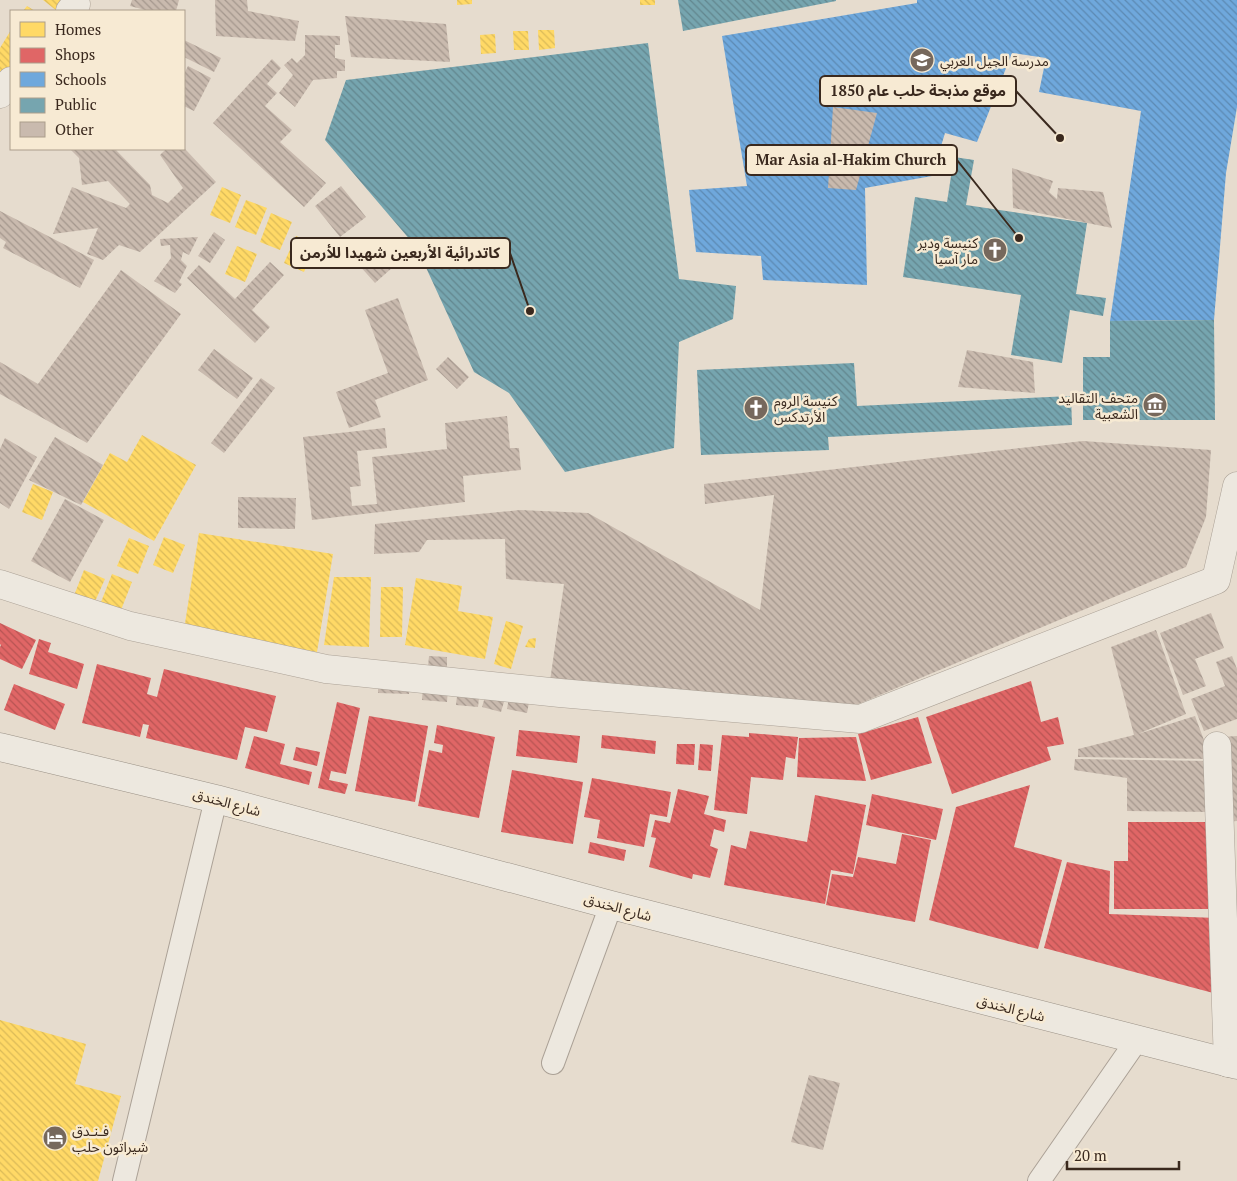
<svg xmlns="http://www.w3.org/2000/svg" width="1237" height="1181" font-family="'PT Serif','Noto Sans Arabic',serif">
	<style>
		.homes { fill: url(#homes-back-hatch) }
		.shops { fill: url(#shops-back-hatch) }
		.schools { fill: url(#schools-back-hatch) }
		.public { fill: url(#public-back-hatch) }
		.building { fill: url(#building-back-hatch) }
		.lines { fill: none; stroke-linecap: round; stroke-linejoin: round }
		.service-casing { stroke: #aba196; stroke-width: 24 }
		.minor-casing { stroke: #aba196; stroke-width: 29 }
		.secondary-casing { stroke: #9a9186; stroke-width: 29 }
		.service { stroke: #ede8df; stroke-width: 22 }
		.minor { stroke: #ede8df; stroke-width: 28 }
		.secondary { stroke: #ede8df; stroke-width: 28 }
		.labels { text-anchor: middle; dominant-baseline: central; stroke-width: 5; stroke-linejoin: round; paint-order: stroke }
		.poi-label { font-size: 14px; fill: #3a291e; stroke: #f7ead3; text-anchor: start }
		.street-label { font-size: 14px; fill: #3a291e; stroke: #f7ead3 }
		.leader { fill: none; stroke: #3a291e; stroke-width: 2 }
		.callout-dot { fill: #3a291e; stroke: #f7ead3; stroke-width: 2 }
		.callout { fill: #f7ead3; stroke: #3a291e; stroke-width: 2 }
		.callout-label { font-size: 15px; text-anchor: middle; font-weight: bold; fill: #3a291e }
	</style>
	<defs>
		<pattern id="homes-back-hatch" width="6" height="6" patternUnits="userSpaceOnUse" patternTransform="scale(1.25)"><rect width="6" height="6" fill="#ffd966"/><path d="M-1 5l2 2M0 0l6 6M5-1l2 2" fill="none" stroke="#dbba58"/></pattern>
		<pattern id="shops-back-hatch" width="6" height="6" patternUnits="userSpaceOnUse" patternTransform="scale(1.25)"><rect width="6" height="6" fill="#e06666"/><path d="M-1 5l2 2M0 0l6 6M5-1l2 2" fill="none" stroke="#b75453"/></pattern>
		<pattern id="schools-back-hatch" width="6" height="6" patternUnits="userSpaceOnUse" patternTransform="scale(1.25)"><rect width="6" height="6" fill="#6fa8dc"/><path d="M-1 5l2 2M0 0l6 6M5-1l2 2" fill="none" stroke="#5c89b2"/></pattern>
		<pattern id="public-back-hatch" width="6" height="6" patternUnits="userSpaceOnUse" patternTransform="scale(1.25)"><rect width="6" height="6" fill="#76a5af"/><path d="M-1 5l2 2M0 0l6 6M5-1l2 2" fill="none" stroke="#62868e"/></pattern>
		<pattern id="building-back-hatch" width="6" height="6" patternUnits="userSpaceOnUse" patternTransform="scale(1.25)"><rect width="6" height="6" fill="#c9baae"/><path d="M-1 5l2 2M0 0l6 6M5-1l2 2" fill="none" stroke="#a4978d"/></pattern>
	</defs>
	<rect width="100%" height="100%" fill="#e6dcce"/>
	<path class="homes" d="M43,0H73L63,11H57Z
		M457,0H472V4L457,5Z
		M640,0H655V5H640Z
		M27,6L35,11H23Z
		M11,30V69L0,87V48Z
		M538,30H554L555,48L539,50Z
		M513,31H528L529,50H514Z
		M495,34L496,53L481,54L480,35Z
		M222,187L241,195L230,223L210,215Z
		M246,200L267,208L256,235L235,227Z
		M271,213L292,222L280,250L260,242Z
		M296,236L316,244L304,272L284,263Z
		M237,246L257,254L245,282L225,274Z
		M142,435L196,465L154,541L83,502L110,453L127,462Z
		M33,484L53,492L42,520L22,512Z
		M199,533L333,554L317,652L184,630Z
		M164,537L185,545L173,573L153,565Z
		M129,538L149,546L138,574L117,566Z
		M84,570L105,579L93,606L73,598Z
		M112,574L132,582L121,610L101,602Z
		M334,577H371L369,647L324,645Z
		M416,578L462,586L458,611L493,617L485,659L405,645Z
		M381,587H403L402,637H380Z
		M506,621L523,626L511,669L494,664Z
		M536,638L535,648L525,647L529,639Z
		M0,1020L86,1044L75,1084L121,1096L98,1181H0Z"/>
	<path class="shops" d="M0,623L36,640L22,669L0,659V647L1,645L0,644Z
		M39,639L51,643L48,652L84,664L77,689L29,674Z
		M97,664L151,678L147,694L157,697L164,669L276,696L267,732L245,727L237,760L146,738L149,725L143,724L140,737L82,723Z
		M1031,681L1041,722L1058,717L1064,744L1047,747L1051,760L952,794L926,717Z
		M14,684L65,704L55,730L4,710Z
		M337,702L360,708L346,774L331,771L329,780L348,784L345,794L318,788Z
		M369,716L428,726L415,802L355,791Z
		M918,717L932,763L871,780L858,734Z
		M437,725L495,737L479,818L418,806L429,750L442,753L443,745L434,743Z
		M519,730L580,736L577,763L516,756Z
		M749,733L798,737L795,759L786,757L783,780L751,777L747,814L714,810L722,735L749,737Z
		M602,735L656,741L655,754L601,748Z
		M254,736L285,744L280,764L312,772L309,785L245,768Z
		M856,737L866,781L797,777L799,738Z
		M677,744H695L694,765L676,764Z
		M700,744L713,745L711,771L698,770Z
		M296,747L320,752L317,766L293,760Z
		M512,770L583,782L573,844L501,832Z
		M592,778L671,792L667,817L650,814L644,847L597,838L600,820L584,817Z
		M1030,785L1014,847L1062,860L1038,949L929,920L956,807Z
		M678,789L709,796L704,814L726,820L724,832L714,829L710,846L718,849L710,878L693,874L692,879L649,867L656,838L651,837L655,820L670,823Z
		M872,794L943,809L936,840L866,825Z
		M815,795L866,805L853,874L831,870L825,904L724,885L731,845L746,849L750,831L807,842Z
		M1128,822H1208V909H1114V861H1128Z
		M902,834L931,840L915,922L826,905L832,874L853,877L858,857L896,864Z
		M590,842L626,850L624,861L588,853Z
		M1067,862L1110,871L1109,914L1217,918V994L1044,948Z"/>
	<path class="schools" d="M917,0H1237V107L1226,173L1214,320L1110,321L1141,111L1039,92L1046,58L1012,53L977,142L945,133L932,176L865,188L867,285L763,280L761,256L696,252L689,190L747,186L722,36L917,3Z"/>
	<path class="public" d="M678,0H836V1L683,31Z
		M648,43L679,279L736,286L733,319L679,342L674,448L565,472L509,393L474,372L417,248L325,140L346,80Z
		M954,157L974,160L966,205L1087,223L1076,294L1106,298L1103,316L1070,310L1062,363L1011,355L1021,295L903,277L915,197L947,202Z
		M1214,320L1215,420H1083V357H1110V321Z
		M854,363L857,406L1071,396L1072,425L828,437L829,450L701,455L697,370Z"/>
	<path class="building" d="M132,0H179L176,11H149L130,6Z
		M215,0H247L248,11L299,21L295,41L216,36Z
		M345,16L446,24L450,62L351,57Z
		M305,35L340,36V45H335V58L345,60V71H337V78L313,80L295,107L279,93L293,75L284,65L292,58L297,63L305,55Z
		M184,40L221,58L214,72L184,57Z
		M272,59L281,68L267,84L277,93L265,106L292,130L280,142L326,183L304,207L213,123Z
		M188,66L211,78L194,111L184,106V74Z
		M833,107L877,113L856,190L828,188Z
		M70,149H115L150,185L152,195L168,203L183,188L160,155L166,149H185L216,182L140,252L119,245L103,260L87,254L98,228L53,234L72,187L126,208L130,204L108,181L82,185L79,158Z
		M1012,168L1053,181L1049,192L1057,199L1058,188L1103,192L1112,228L1013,208Z
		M341,186L366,217L340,237L315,206Z
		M0,211L94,260L80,288L3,248L6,242L0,238Z
		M214,232L225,240L210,263L198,256Z
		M198,237L189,255L183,252L181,260L187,266L179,282L182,284L175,293L154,281L171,258L170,245L161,246L160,239Z
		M385,241L401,260L375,283L358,264Z
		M270,262L284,275L252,310L270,327L255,343L187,278L199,265L235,299Z
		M121,270L181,314L87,443L0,394V362L38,384Z
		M398,298L428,380L375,400L381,417L349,428L336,392L388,373L365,310Z
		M214,349L253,378L237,399L198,370Z
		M967,350L1033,362L1035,393L958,387Z
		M448,357L469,377L457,389L436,369Z
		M261,378L275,388L224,453L211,443Z
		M507,416L510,448H519L521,470L463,476L465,502L312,520L303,437L385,428L387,448L357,451L361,486L350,487L352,506L377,504L372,457L447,449L445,423Z
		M55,437L103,465L81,505L29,480Z
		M5,438L37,457L9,509L0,503V449Z
		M1083,441L1211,450L1206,517L1186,567L856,705L550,681L564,584L506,579L505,539L427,540L419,552L374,554L375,524L520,510L588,513L760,610L774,495L705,504L704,484Z
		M238,497L296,498L295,529L238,528Z
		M65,499L104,520L70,582L31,561Z
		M1211,613L1224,648L1195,659L1206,686L1183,695L1160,633Z
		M1156,630L1186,714L1138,734L1195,716L1211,759L1078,757V749L1134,735L1111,647Z
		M429,656L447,657V668L428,667Z
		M1232,656L1237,669V719L1204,731L1191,699L1225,686L1216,662Z
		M378,682H410L409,694L378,693Z
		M423,685L448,687L447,702L422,700Z
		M458,687L480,689L478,707L456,705Z
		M487,690L506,695L501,712L482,707Z
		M510,692L530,697L527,713L507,709Z
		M1237,736V821L1224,822L1222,737Z
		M1075,759L1210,761V812L1127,811V778L1074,770Z
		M809,1075L840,1083L823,1150L791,1142Z"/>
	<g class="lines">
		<defs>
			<path id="service" d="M553,1063L611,905
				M124,1181L216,799
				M1039,1181L1137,1040"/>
			<path id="minor" d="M70,11L76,4
				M0,94L11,81
				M0,584L130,626L326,669L560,693L860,719L1216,580L1237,486
				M1217,746L1228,1063"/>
			<path id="secondary" d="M0,747L216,799L611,905L1237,1065"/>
		</defs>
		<use href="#service" class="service-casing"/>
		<use href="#minor" class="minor-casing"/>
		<use href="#secondary" class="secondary-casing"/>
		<use href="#service" class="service"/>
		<use href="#minor" class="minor"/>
		<use href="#secondary" class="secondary"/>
	</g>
	<defs>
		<symbol id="school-disc" viewBox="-11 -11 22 22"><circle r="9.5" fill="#76685c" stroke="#f7ead3"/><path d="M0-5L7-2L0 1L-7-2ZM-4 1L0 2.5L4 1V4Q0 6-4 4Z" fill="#fff"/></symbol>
		<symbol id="church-disc" viewBox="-11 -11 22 22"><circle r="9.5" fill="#76685c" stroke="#f7ead3"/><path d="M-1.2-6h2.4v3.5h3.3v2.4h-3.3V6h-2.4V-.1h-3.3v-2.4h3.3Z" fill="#fff"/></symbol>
		<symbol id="museum-disc" viewBox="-11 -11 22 22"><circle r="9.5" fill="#76685c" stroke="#f7ead3"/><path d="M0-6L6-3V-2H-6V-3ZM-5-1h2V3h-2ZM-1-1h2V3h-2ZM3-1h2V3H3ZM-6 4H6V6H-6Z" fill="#fff"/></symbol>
		<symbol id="hotel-disc" viewBox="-11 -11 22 22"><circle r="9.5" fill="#76685c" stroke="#f7ead3"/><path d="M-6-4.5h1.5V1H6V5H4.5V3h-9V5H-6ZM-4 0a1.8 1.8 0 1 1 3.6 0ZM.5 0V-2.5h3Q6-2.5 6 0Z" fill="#fff"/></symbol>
	</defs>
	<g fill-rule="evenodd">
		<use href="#school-disc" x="908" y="46" width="28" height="28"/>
		<use href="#church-disc" x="981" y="236" width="28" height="28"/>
		<use href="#museum-disc" x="1141" y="391" width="28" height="28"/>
		<use href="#church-disc" x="742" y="394" width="28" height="28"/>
		<use href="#hotel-disc" x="41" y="1124" width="28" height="28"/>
	</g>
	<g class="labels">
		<g class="poi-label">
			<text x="940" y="60">مدرسة الجيل العربي</text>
			<text x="978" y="242" text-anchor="end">كنيسة ودير<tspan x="978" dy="16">مار آسيا</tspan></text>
			<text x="1138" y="397" text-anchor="end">متحف التقاليد<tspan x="1138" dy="16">الشعبية</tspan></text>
			<text x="774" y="400">كنيسة الروم<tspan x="774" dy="16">الأرتدكس</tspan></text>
			<text x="72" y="1130">فـنـدق<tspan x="72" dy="16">شيراتون حلب</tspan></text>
		</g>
		<g class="street-label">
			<text transform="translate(227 802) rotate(15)">شارع الخندق</text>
			<text transform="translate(618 907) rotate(15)">شارع الخندق</text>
			<text transform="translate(1011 1008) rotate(14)">شارع الخندق</text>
		</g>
	</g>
	<path class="leader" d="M1060 138L1016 91M1019 238L957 160M530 311L510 253"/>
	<g class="callout-dot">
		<circle cx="1060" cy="138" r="5"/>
		<circle cx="1019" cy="238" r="5"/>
		<circle cx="530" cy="311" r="5"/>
	</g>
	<g class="callout">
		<rect x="820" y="76" width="196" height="30" rx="5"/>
		<rect x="746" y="145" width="211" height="30" rx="5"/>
		<rect x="291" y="238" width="219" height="30" rx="5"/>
	</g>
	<g class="callout-label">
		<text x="918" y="96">موقع مذبحة حلب عام 1850</text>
		<text x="851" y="165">Mar Asia al-Hakim Church</text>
		<text x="400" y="258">كاتدرائية الأربعين شهيدا للأرمن</text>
	</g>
	<rect x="10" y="10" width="175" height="140" fill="#f7ead3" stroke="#ab9d8b"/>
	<rect x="20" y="22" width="25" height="15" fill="#ffd966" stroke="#ab9d8b"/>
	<text x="55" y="35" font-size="15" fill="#3a291e">Homes</text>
	<rect x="20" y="48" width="25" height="15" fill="#e06666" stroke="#ab9d8b"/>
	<text x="55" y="60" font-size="15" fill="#3a291e">Shops</text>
	<rect x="20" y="72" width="25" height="15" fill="#6fa8dc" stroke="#ab9d8b"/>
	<text x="55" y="85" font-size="15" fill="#3a291e">Schools</text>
	<rect x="20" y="98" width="25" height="15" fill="#76a5af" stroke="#ab9d8b"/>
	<text x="55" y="110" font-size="15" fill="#3a291e">Public</text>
	<rect x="20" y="122" width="25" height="15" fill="#c9baae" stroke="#ab9d8b"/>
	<text x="55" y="135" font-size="15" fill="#3a291e">Other</text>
	<path d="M1067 1161v8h112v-8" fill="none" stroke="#3a291e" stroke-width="2.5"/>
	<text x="1074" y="1161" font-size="15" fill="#3a291e" stroke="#f7ead3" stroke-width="4" paint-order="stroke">20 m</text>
</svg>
